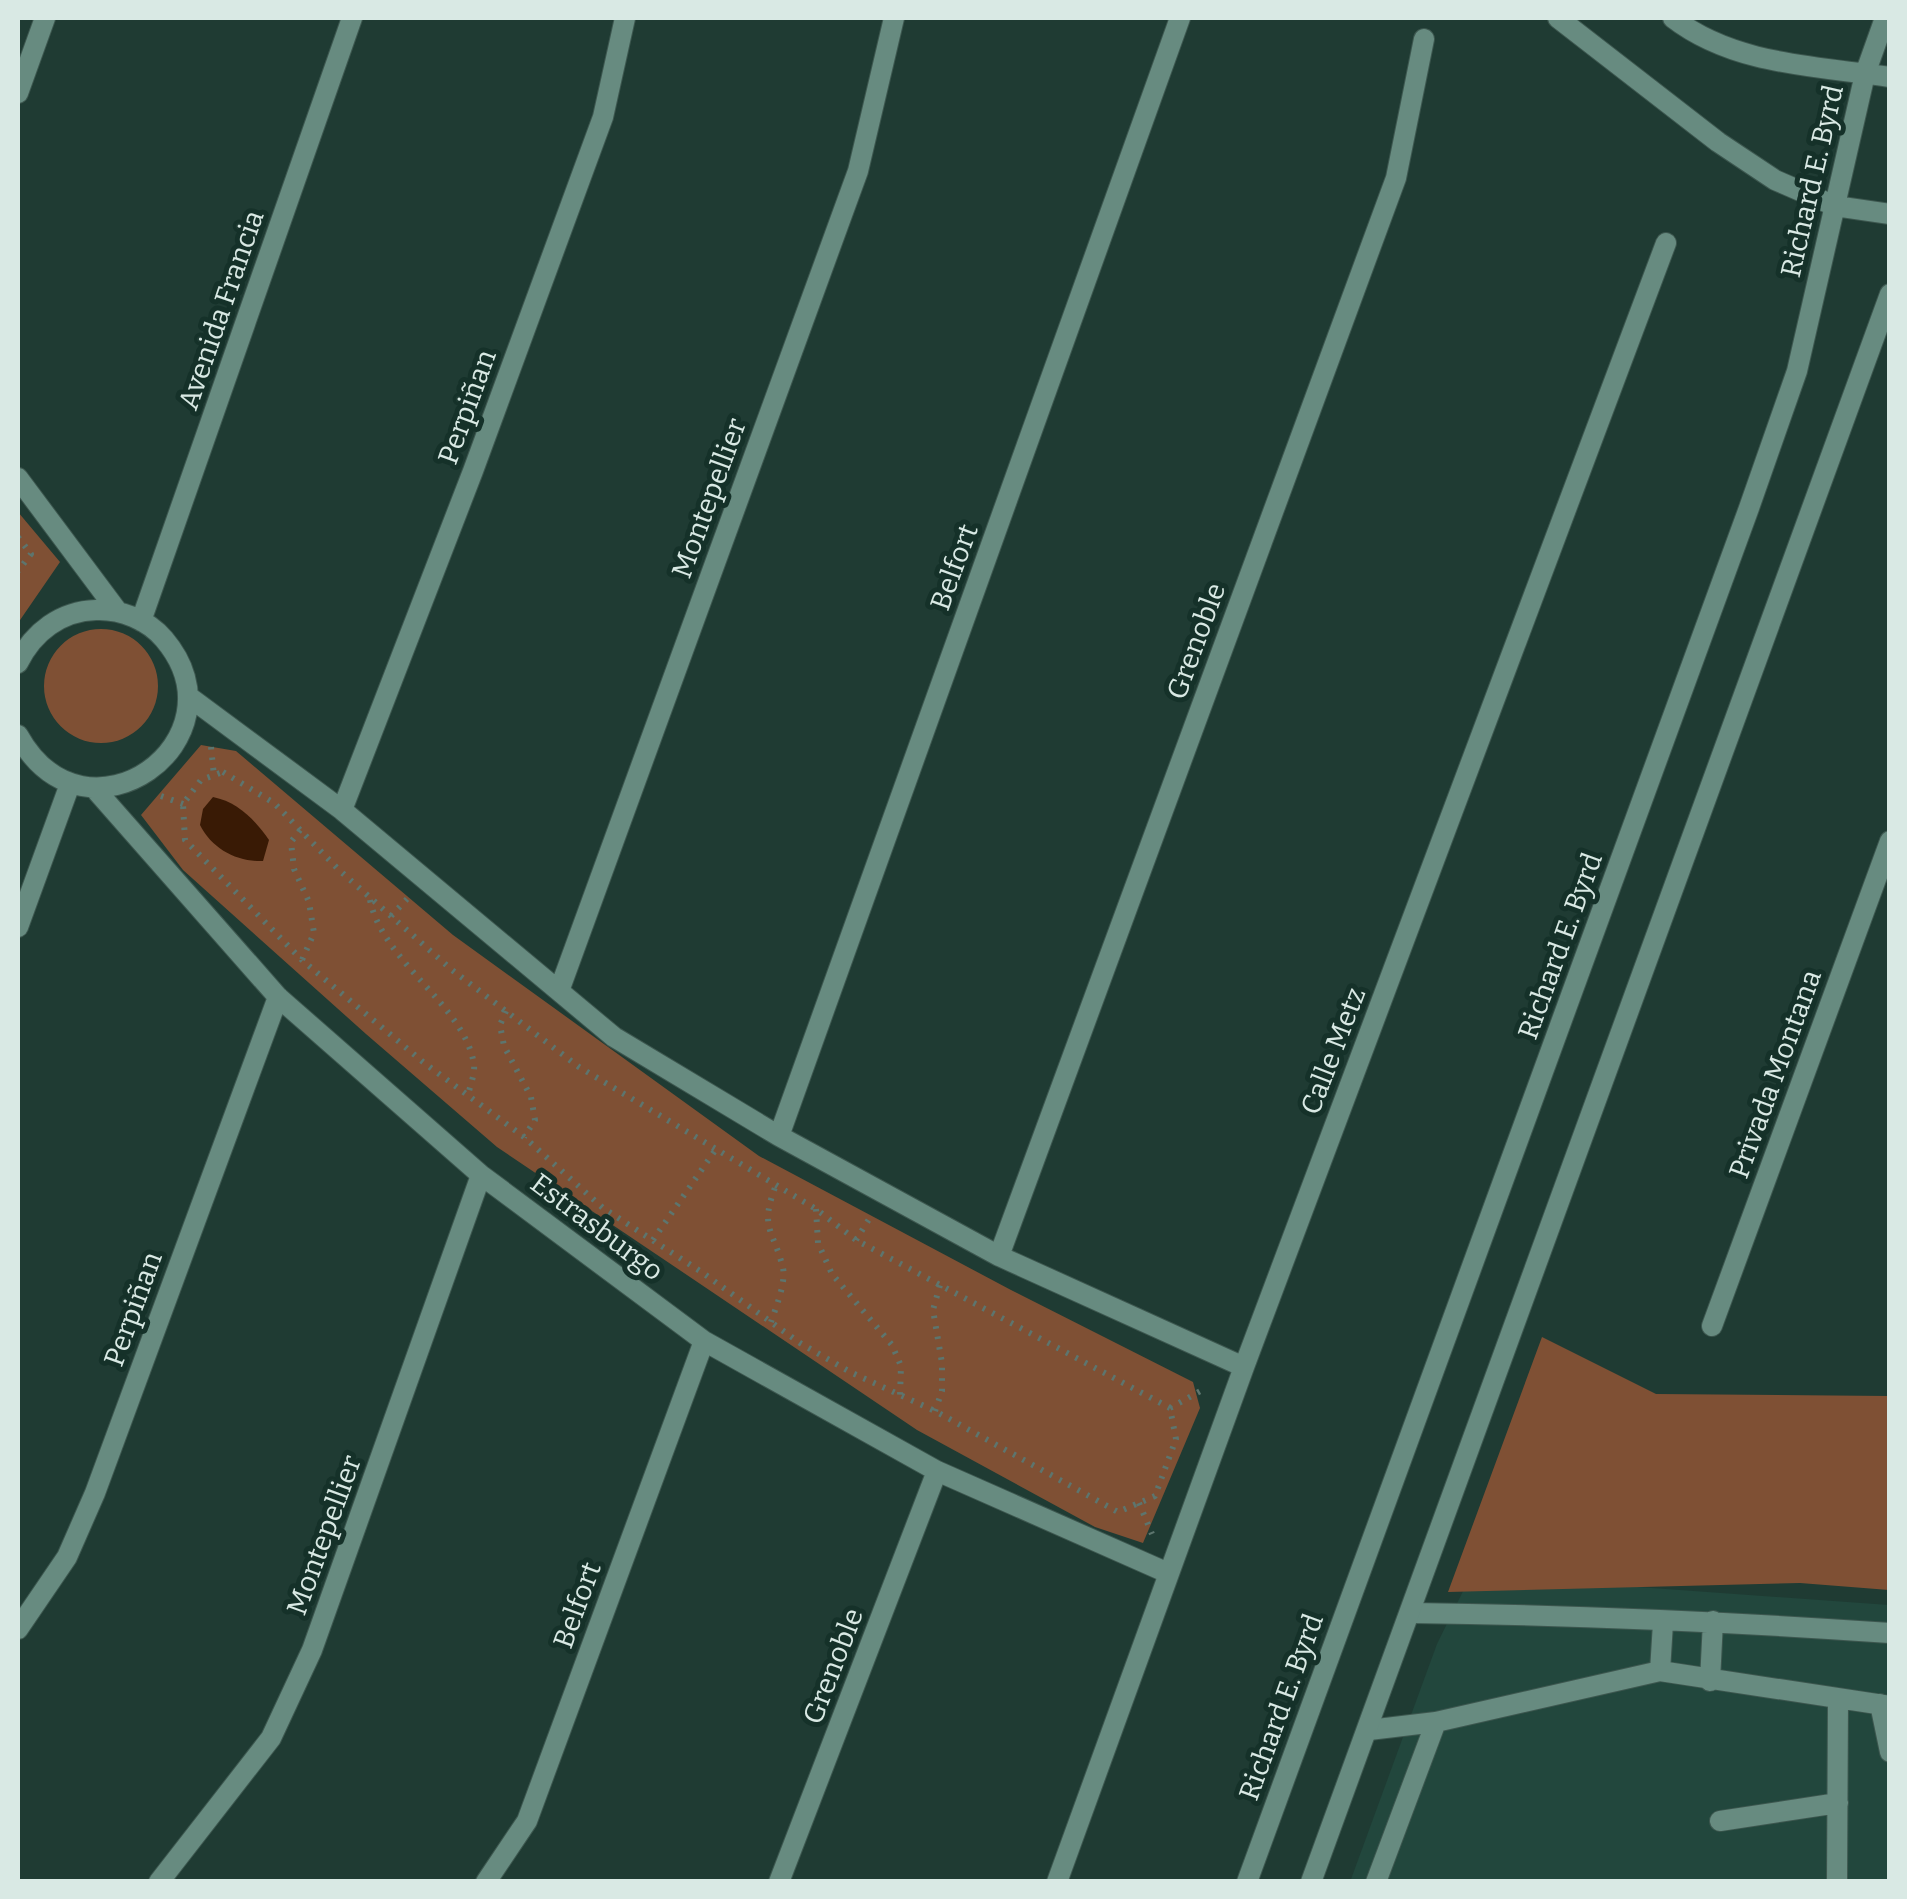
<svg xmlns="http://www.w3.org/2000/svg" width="1907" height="1899" font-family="Bitter,serif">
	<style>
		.built { fill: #22473d }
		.green { fill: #7f5034 }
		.water { fill: #391a05 }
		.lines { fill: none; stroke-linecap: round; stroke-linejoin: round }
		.service-casing { stroke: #3d574f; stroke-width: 22 }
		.minor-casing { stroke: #3d574f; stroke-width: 22 }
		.tertiary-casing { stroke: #3d574f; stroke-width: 22 }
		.path { stroke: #5d756e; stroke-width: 6; stroke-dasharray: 2.5 8; stroke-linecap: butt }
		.service { stroke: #678b80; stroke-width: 20 }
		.minor { stroke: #678b80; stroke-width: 20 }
		.tertiary { stroke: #678b80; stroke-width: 20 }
		.labels { text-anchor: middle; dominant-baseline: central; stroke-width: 10; stroke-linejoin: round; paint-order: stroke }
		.street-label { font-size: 28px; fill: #d9e9e4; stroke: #153129 }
	</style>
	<rect width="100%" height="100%" fill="#1f3b33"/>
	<path class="built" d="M1471,1575L1889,1605V1881L1350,1882L1437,1644Z"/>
	<path class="green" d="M18,512L60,562L18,623Z
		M44 686a57 57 0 1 1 114 0a57 57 0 1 1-114 0Z
		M201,745L236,751L453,935L759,1156L1011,1290L1193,1382L1200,1408L1143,1543L1095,1527L917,1430L497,1147L366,1034L183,870L141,815Z
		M1542,1337L1656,1394L1889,1396V1590L1800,1583L1448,1592Z"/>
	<path class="water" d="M213,797C238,802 255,820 269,840L263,861C237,862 212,849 200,825L203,809Z"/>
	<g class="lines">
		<defs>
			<path id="service" d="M1412,1613C1571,1615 1731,1622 1890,1633
				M1660,1671L1663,1623
				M1710,1681L1713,1621
				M1880,1704L1890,1752
				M1369,1730L1436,1722L1660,1671L1890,1706
				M1720,1821L1838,1803
				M1376,1882L1436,1722
				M1837,1882L1838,1700"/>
			<path id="minor" d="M18,93L45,18
				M18,478L118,612
				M141,621L352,18
				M18,663C33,632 61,611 96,610C121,609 148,620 164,639C249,739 86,858 18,735
				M188,696L342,810L614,1037L779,1136L999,1256L1244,1367
				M94,788L278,997L481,1175L704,1341L937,1471L1168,1573
				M342,810L473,471L603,117L625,18
				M18,927L70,784
				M559,991L858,171L894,18
				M779,1136L1180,18
				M999,1256L1396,178L1424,39
				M1712,1326L1890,841
				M18,1629L67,1557L95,1493L278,997
				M159,1882L271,1738L312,1650L481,1175
				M486,1882L527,1821L704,1341
				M779,1882L937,1471
				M1057,1882L1244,1367L1666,243"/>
			<path id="tertiary" d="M1558,18L1718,142L1775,180L1835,206L1890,214
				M1673,18C1734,65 1816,66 1890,77
				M1247,1882L1749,508L1797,371L1865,74L1885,18
				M1311,1882L1890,294"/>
		</defs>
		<use href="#service" class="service-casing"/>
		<use href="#minor" class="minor-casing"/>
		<use href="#tertiary" class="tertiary-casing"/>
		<path class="path" d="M18,537L31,554L18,571
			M211,747L214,776
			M223,772L274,803L339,870L452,970L579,1067L816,1209L856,1240L1170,1408L1176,1439L1155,1496L1118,1512L935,1411L850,1372L800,1343L703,1273L603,1208L524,1137L423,1062L302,960L185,840L183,804L201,780Z
			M161,796L183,804
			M300,830L291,842L294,869L309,902L314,933L302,960
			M370,900C383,963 466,1006 474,1065C475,1074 470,1086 468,1095
			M391,916L407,899
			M506,1011L500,1025L504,1046L531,1097L535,1120L524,1137
			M816,1209L818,1243L832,1274L892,1345L901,1366L900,1396
			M653,1240L716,1149
			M856,1240L871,1216
			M771,1322C776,1307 786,1283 783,1268C773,1228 759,1229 776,1185
			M1170,1408L1204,1389
			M935,1411L942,1391V1363L933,1310L940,1285
			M1139,1503L1152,1534"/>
		<use href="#service" class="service"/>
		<use href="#minor" class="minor"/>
		<use href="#tertiary" class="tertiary"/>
	</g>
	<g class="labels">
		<g class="street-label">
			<text transform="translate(1812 181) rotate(-77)">Richard E. Byrd</text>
			<text transform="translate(221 310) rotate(-71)">Avenida Francia</text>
			<text transform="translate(467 407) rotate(-70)">Perpiñan</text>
			<text transform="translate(709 498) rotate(-70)">Montepellier</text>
			<text transform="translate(954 567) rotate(-70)">Belfort</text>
			<text transform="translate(1196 641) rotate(-70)">Grenoble</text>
			<text transform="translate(1560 946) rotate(-70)">Richard E. Byrd</text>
			<text transform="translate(1333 1051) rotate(-69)">Calle Metz</text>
			<text transform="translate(1775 1074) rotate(-70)">Privada Montana</text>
			<text transform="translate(597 1227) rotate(37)">Estrasburgo</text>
			<text transform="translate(133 1309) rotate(-70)">Perpiñan</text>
			<text transform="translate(324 1535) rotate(-70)">Montepellier</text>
			<text transform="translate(577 1605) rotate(-70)">Belfort</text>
			<text transform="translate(833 1666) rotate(-69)">Grenoble</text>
			<text transform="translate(1281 1707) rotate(-70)">Richard E. Byrd</text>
		</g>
	</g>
	<rect width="1907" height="1899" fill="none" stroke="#d9e9e4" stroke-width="40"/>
</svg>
